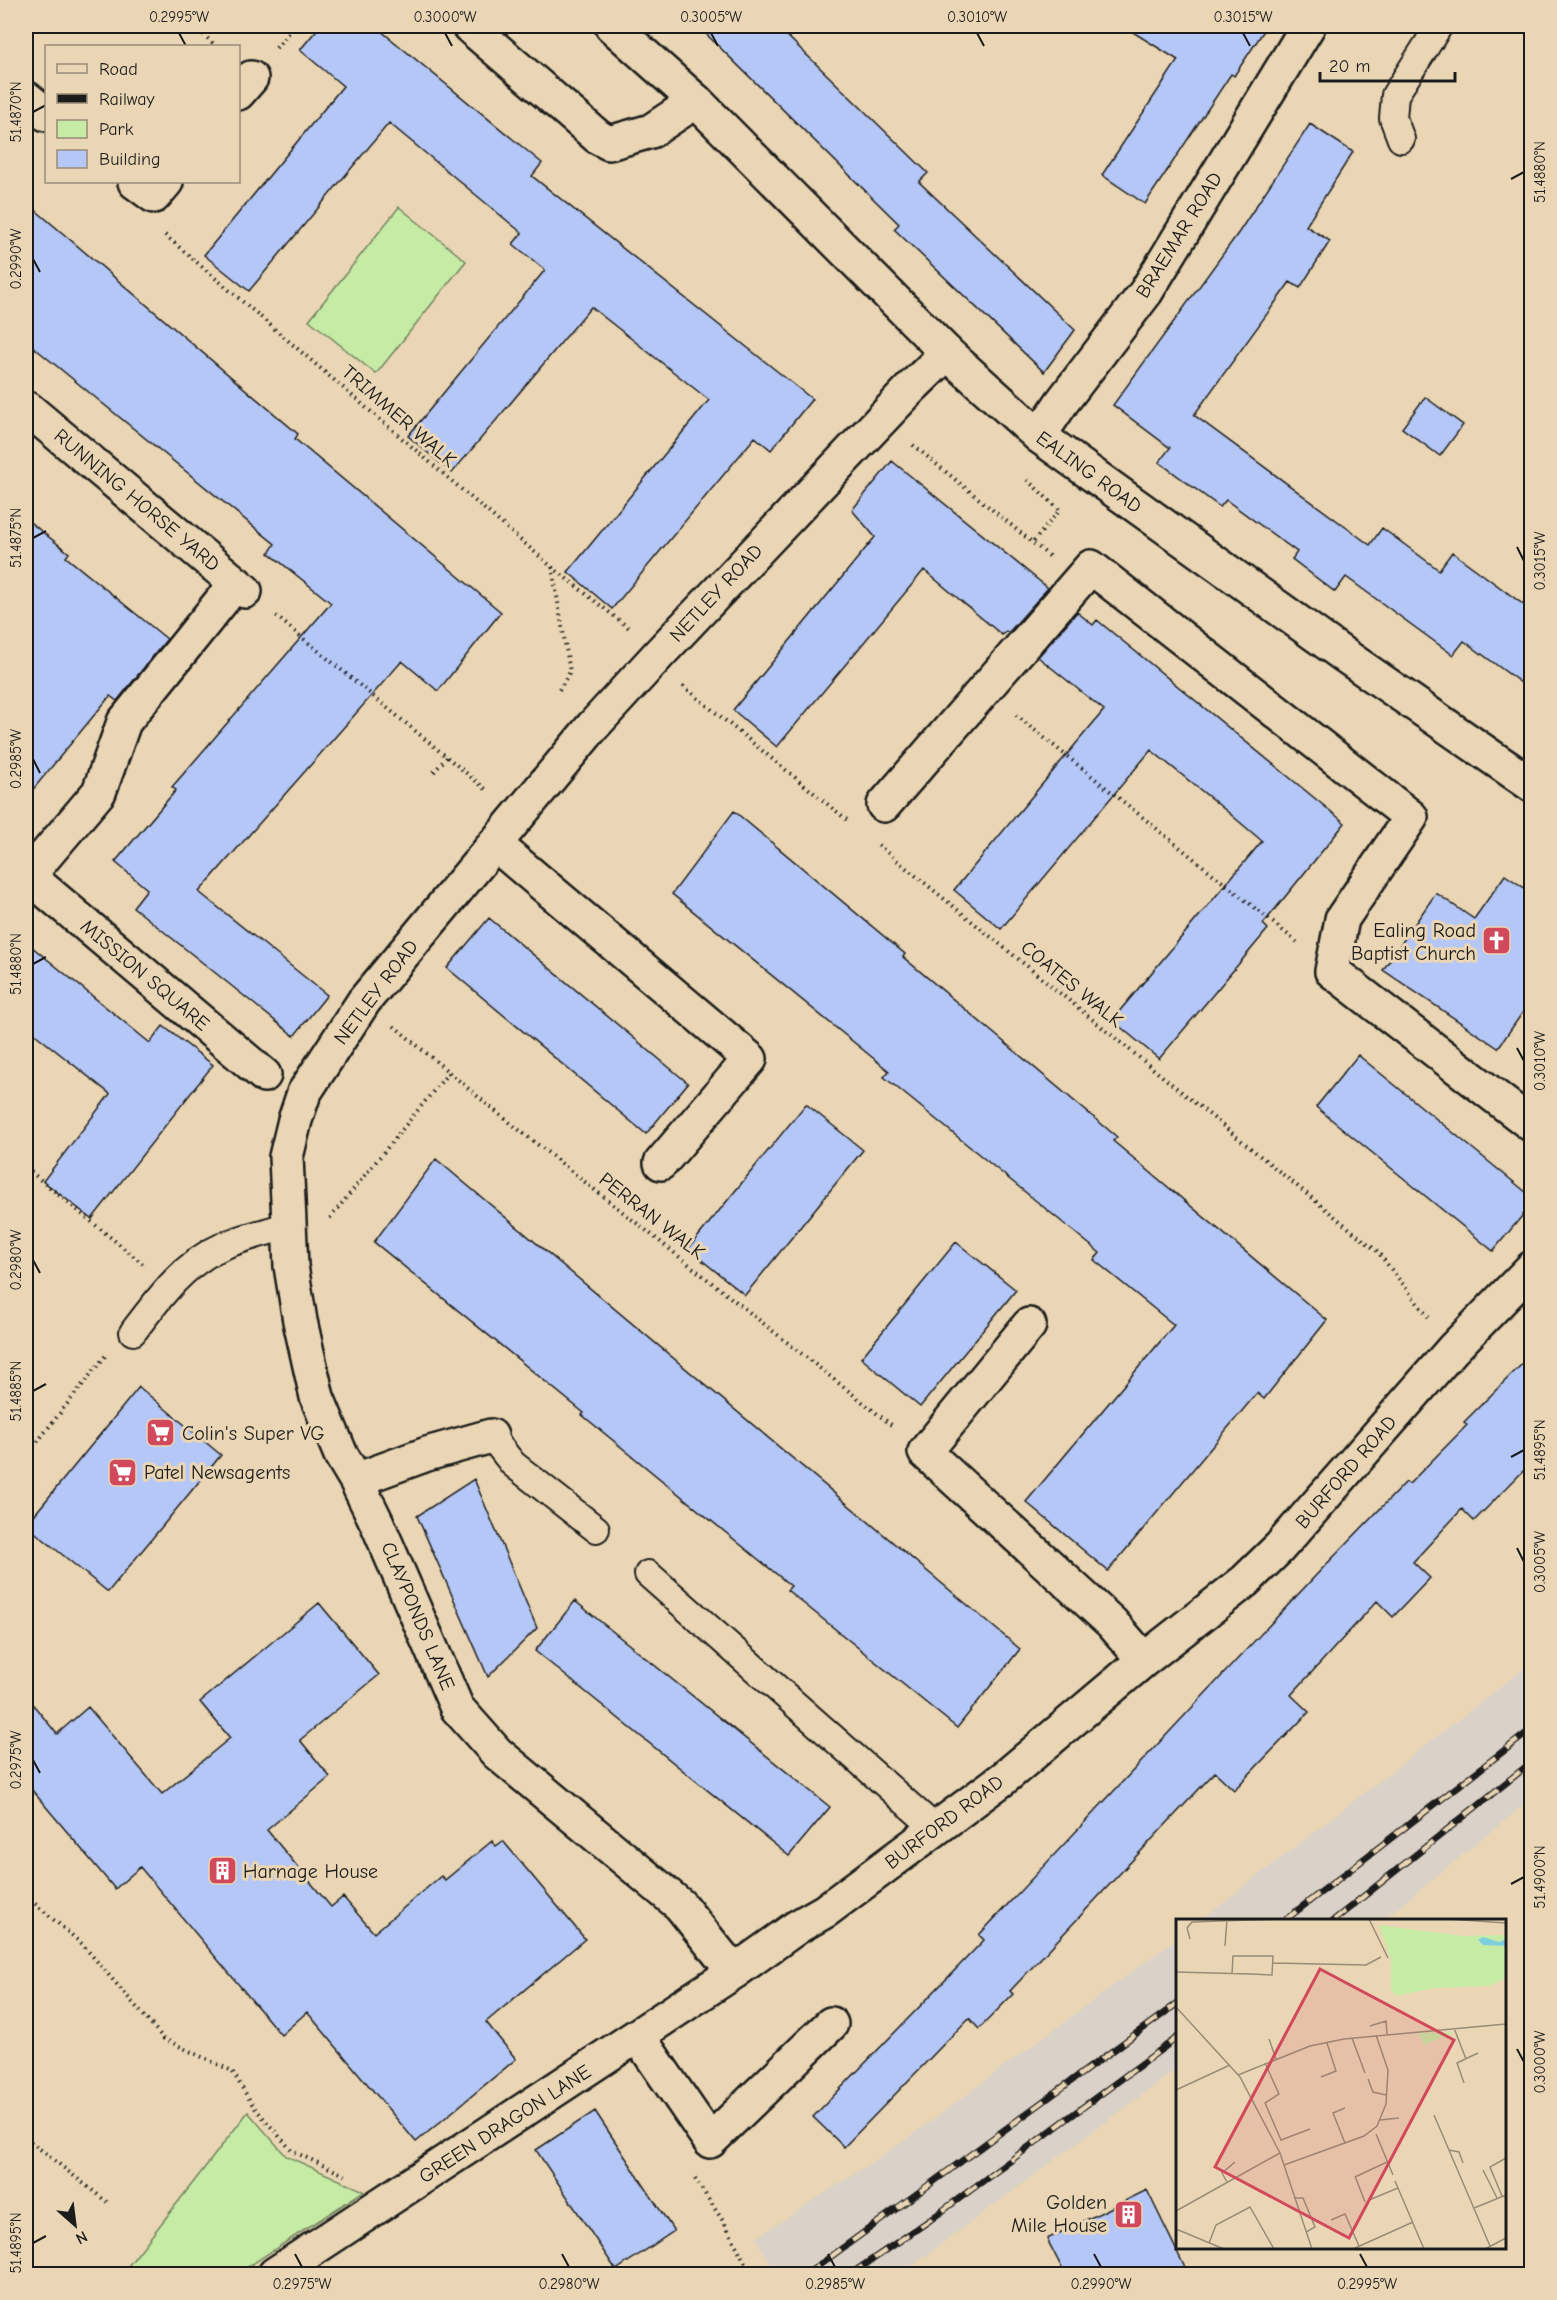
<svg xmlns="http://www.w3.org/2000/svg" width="1557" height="2300" font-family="'Comic Neue',sans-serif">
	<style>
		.built { fill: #dad2c8 }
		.green { fill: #c6eba5; stroke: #718460; stroke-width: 1.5 }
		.building { fill: #b4c7f6; stroke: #1c1c1c; stroke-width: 1.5 }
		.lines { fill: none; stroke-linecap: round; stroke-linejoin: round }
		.lane-casing { stroke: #1c1c1c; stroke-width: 30 }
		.street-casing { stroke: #1c1c1c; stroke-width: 38 }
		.secondary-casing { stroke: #1c1c1c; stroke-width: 38 }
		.path { stroke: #1c1c1c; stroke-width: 4; stroke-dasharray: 1.5 4.5; stroke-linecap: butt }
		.lane { stroke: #ead6b4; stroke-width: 26 }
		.street { stroke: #ead6b4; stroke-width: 33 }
		.secondary { stroke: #ead6b4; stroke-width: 33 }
		.rail-casing { stroke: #1c1c1c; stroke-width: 7 }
		.rail { stroke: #ead6b4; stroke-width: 4.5; stroke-dasharray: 14; stroke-linecap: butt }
		.ticks { fill: none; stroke: #1c1c1c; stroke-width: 2 }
		.labels { text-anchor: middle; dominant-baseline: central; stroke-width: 6; stroke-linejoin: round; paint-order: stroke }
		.street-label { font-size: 20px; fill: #1c1c1c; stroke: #ead6b4 }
		.poi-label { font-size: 20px; fill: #1c1c1c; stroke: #ead6b4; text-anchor: start }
		.inset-road { fill: none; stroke: #988c77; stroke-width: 1.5 }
		.view { fill: #d1495b; fill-opacity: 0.15; stroke: #d1495b; stroke-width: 3 }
		.inset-edge { fill: none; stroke: #1c1c1c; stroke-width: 3 }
		.neatline { fill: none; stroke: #1c1c1c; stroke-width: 2 }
		.ticks-label { font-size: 15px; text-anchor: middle; fill: #1c1c1c }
	</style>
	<rect width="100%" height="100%" fill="#ead6b4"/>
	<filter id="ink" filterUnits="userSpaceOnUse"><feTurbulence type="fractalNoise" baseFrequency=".0167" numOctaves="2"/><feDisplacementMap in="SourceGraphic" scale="12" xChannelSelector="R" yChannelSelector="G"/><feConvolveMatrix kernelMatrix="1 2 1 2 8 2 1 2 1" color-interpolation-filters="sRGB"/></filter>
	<g filter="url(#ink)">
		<path class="built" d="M1531,1663V1799L1391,1913L1381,1920H1201Z
			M1177,1938V2069L901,2274H776L756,2238L904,2141Z"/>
		<path class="green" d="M399,207L466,261L376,374L309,320Z
			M248,2112L286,2156L364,2191L237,2274H122Z"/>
		<path class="building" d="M320,26H375L542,163L532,176L812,399L771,450L755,437L612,609L568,572L709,400L591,307L452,473L408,436L545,270L513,244L522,233L389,123L249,291L204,255L343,86L300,50Z
			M698,26H777L928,173L919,182L1075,330L1044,372L894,229L899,224Z
			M1123,26H1267L1234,76L1231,74L1145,204L1102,175L1178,60Z
			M1310,124L1353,152L1306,226L1330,241L1300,288L1290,282L1194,415L1370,545L1382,528L1439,570L1452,552L1532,611V691L1464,641L1453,655L1346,577L1335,592L1292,559L1297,552L1226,500L1220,507L1159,462L1170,448L1113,405L1239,232Z
			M26,202L298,434L295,439L501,612L438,691L402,661L199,892L327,995L294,1036L133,907L147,889L115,862L176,790L172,787L331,603L269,553L275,544L26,341Z
			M1425,397L1463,425L1440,456L1402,428Z
			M892,461L1048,588L1008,633L1006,631L1002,635L924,570L777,747L733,710L875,537L852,510Z
			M26,519L69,553L66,557L167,639L117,701L110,696L26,798Z
			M1077,612L1093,625L1097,620L1345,823L1263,924L1268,929L1159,1059L1112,1020L1262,841L1229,813L1151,750L1001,929L954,890L1104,710L1038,657Z
			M734,811L905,954L903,957L1117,1137L1113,1141L1327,1320L1264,1399L1257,1393L1108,1571L1026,1502L1174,1325L1094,1260L1100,1253L884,1077L889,1071L672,894Z
			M1505,875L1532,893V999L1498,1048L1383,970L1436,893L1474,919Z
			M489,918L688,1083L646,1134L447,968Z
			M26,942L150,1043L163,1026L213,1065L92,1219L43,1181L110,1094L26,1027Z
			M1358,1055L1532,1197V1204L1493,1251L1316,1107Z
			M806,1104L863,1150L745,1295L688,1249Z
			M436,1159L1020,1649L957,1728L787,1590L791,1586L582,1415L584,1413L374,1242Z
			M956,1242L1016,1290L920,1407L861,1358Z
			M1532,1354V1462L1474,1521L1462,1509L1413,1562L1430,1578L1393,1617L1377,1601L1291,1695L1309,1712L1234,1790L1215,1772L1010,1991L1013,1994L979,2029L969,2018L844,2147L813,2117L984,1940L979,1935L1320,1571L1406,1482L1409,1484L1467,1425L1464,1422Z
			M139,1387L221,1455L108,1592L26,1525Z
			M474,1479L537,1628L488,1677L417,1516Z
			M575,1601L830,1807L789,1856L535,1651Z
			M319,1603L379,1675L300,1740L330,1777L267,1830L331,1907L343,1897L374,1933L441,1876L445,1880L492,1841L496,1846L503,1841L585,1939L486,2022L516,2059L416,2142L307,2012L281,2035L140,1867L115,1889L26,1783V1696L57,1734L88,1707L162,1794L230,1738L200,1702Z
			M595,2111L674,2231L616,2270L536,2150Z
			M1147,2190L1188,2274H1065L1047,2239Z"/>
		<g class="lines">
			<defs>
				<path id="lane" d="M1401,139L1393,118L1395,95L1439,26
					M133,1332C158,1299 184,1263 223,1246C244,1237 268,1232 290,1225
					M491,1436L513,1464L596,1529
					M648,1574L936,1829"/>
				<path id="street" d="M469,26L598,137L609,143L651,131L696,101
					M238,93L251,78
					M26,98L46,114
					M135,182L154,196L166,182
					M28,409L245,591
					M1039,436L1062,402L1146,292L1308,26
					M884,805L1091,567L1411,817L1342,919L1332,971L1532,1125
					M495,844L750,1059L661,1163
					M26,874L264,1075
					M28,876L99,792L124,722L236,583
					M1029,1325L925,1452L1112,1623L1144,1660
					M356,1480L427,1454L491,1436
					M734,1972L680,1905L497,1753L457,1708L377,1523L356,1480L341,1455L317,1397L300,1321L291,1266L286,1157L295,1120L304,1093L364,1001L593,726L660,653L913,386L947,353
					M638,2036L710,2141L831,2024
					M275,2274L734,1972L797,1927L825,1911L1004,1778L1144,1660L1245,1581L1279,1548L1453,1349L1532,1268"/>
				<path id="secondary" d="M612,26L696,101L947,353L1039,436L1344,655L1532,785"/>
			</defs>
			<use href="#lane" class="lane-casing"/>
			<use href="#street" class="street-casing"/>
			<use href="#secondary" class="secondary-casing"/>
			<path class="path" d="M194,26L216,46
				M276,48L295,26
				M165,235L552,567L629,628
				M913,445L1049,556
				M1027,480L1060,510L1033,542
				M552,567L570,672L557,693
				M276,616L488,791
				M683,686L847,820
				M1016,715L1297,942
				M434,772L447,757
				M878,845L1377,1251L1429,1318
				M394,1026L494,1110L894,1427
				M26,1168L143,1264
				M330,1218L449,1072
				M26,1456L106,1355
				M26,1896L82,1944L164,2039L232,2071L254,2107L292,2151L349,2177
				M26,2138L107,2202
				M695,2179L725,2224L751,2274"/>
			<use href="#lane" class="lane"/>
			<use href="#street" class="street"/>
			<use href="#secondary" class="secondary"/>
			<defs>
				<path id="rail" d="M1285,1920L1532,1729
					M1334,1920L1532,1762
					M807,2274L1178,2003
					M851,2274L930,2220L1178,2037"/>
			</defs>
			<use href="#rail" class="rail-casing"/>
			<use href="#rail" class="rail"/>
		</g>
	</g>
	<path class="ticks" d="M179,33L186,46M445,33L452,46M711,33L718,46M977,33L984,46M1243,33L1250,46M33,112L46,105M1511,179L1524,172M33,259L40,272M33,538L46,531M1517,547L1524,561M33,759L40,773M33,964L46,957M1517,1048L1524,1061M33,1260L40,1273M33,1391L46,1384M1511,1457L1524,1450M1517,1548L1524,1562M33,1760L40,1773M1511,1884L1524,1877M1517,2049L1524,2062M33,2243L46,2236M295,2254L302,2267M562,2254L569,2267M828,2254L835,2267M1094,2254L1101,2267M1360,2254L1367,2267"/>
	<defs>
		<symbol id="church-square" viewBox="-11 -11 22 22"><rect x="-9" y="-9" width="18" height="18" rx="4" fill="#d1495b" stroke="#ead6b4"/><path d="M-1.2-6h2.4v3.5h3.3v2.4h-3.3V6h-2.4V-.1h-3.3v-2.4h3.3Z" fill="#fff"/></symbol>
		<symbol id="supermarket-square" viewBox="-11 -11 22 22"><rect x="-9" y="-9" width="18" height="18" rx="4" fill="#d1495b" stroke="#ead6b4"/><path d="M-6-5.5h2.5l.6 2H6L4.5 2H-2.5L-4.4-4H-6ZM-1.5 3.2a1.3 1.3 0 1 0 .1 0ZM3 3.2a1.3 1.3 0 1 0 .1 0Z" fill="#fff"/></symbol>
		<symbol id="building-square" viewBox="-11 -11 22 22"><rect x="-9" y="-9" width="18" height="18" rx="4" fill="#d1495b" stroke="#ead6b4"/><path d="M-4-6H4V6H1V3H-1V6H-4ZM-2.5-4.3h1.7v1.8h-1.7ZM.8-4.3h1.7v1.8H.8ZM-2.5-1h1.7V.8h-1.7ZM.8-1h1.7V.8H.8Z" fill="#fff"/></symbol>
	</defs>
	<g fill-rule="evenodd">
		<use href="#church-square" x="1480" y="924" width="33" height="33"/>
		<use href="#supermarket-square" x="144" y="1416" width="33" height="33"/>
		<use href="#supermarket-square" x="106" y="1456" width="33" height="33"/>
		<use href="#building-square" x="206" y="1854" width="33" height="33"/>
		<use href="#building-square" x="1112" y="2198" width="33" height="33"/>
	</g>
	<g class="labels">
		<g class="street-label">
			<text transform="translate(1179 235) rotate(-58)">BRAEMAR ROAD</text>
			<text transform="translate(399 416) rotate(41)">TRIMMER WALK</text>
			<text transform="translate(1089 472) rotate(36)">EALING ROAD</text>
			<text transform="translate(137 500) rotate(40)">RUNNING HORSE YARD</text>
			<text transform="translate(716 593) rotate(-47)">NETLEY ROAD</text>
			<text transform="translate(145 975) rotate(40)">MISSION SQUARE</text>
			<text transform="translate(1072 984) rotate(39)">COATES WALK</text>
			<text transform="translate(376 992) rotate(-53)">NETLEY ROAD</text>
			<text transform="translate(652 1216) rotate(38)">PERRAN WALK</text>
			<text transform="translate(1346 1472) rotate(-49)">BURFORD ROAD</text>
			<text transform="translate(418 1616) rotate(67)">CLAYPONDS LANE</text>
			<text transform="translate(944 1822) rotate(-37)">BURFORD ROAD</text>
			<text transform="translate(505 2124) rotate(-33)">GREEN DRAGON LANE</text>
		</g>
		<g class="poi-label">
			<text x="1476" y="930" text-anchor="end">Ealing Road<tspan x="1476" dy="23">Baptist Church</tspan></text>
			<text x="182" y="1433">Colin's Super VG</text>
			<text x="144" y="1472">Patel Newsagents</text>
			<text x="243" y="1871">Harnage House</text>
			<text x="1107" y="2202" text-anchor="end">Golden<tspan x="1107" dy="23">Mile House</tspan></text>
		</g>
	</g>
	<g transform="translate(1176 1919)">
		<rect width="330" height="330" fill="#ead6b4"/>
		<path d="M203,6L286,17L330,16V59L313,67L257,69L220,77L215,71V41ZM275,113V118L273,115L248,126L242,114Z" fill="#c6eba5"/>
		<path d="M307,18L323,23L330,20V27L307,26L302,21Z" fill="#80cfde"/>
		<path class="inset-road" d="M193,0L212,39M272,0L330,4M14,20L11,9L16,3L103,0M49,27L51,0M97,44L190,46L205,38M0,53L75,55L96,56L97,37H57L56,55M0,88L64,158L104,234L136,330M194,107L210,102L211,115M278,109L290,140M176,119L189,154M93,120L100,140M89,144L103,175L89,184L105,221L134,210M62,156L134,127L168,120L330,105M145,158L160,152L151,124M192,160L197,173L210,176M288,164L281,144L302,134M0,171L54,146M258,196L314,327M204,201L223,199M200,215L217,256M169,224L157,194L169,189M273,231L283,233L287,244M108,246L188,217L201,207L210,185L212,151L200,116M307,251L321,279M179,257L189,283M179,258L211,243M219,262L248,330M51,263L46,254L59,243M326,277L314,248L330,239M118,279H127L139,308L130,313M193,281L222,269M298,289L330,276M0,292L104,234M155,301L169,295L183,327M0,310L48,330M33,324L40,306L74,288L98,330M177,330L237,303M309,330L330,319"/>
		<path class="view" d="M144,50L278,121L173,319L39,248Z"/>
		<rect width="330" height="330" class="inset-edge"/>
	</g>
	<rect width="1557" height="2300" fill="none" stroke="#ead6b4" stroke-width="66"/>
	<rect x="45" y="45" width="195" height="138" fill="#ead6b4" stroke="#988c77" stroke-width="1.5"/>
	<rect x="57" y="64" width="30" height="9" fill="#ead6b4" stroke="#988c77" stroke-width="1.5"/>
	<text x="99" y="75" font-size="18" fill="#1c1c1c">Road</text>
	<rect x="57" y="94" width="30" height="9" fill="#1c1c1c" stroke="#988c77" stroke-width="1.5"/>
	<text x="99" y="105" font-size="18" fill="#1c1c1c">Railway</text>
	<rect x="57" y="120" width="30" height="18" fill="#c6eba5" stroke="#988c77" stroke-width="1.5"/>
	<text x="99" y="135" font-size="18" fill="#1c1c1c">Park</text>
	<rect x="57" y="150" width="30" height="18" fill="#b4c7f6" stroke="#988c77" stroke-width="1.5"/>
	<text x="99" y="165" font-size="18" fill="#1c1c1c">Building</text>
	<g transform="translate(75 2225) rotate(152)" stroke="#ead6b4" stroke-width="4.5" paint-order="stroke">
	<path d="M0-4.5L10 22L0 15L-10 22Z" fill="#1c1c1c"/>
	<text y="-9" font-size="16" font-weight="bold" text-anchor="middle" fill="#1c1c1c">N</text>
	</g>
	<path d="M1320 72v9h135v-9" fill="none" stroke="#1c1c1c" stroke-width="3"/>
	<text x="1329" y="72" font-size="18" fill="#1c1c1c" stroke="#ead6b4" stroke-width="4.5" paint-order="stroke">20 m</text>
	<rect x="33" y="33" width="1491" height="2234" class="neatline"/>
	<g class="ticks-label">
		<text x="179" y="22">0.2995°W</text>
		<text x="445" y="22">0.3000°W</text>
		<text x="711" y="22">0.3005°W</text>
		<text x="977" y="22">0.3010°W</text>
		<text x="1243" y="22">0.3015°W</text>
		<text transform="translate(16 112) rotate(-90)" y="5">51.4870°N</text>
		<text transform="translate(1540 172) rotate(-90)" y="5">51.4880°N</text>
		<text transform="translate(16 259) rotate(-90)" y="5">0.2990°W</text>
		<text transform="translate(16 538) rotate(-90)" y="5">51.4875°N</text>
		<text transform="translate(1540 561) rotate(-90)" y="5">0.3015°W</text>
		<text transform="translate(16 759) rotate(-90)" y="5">0.2985°W</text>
		<text transform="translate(16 964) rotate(-90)" y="5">51.4880°N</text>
		<text transform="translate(1540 1061) rotate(-90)" y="5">0.3010°W</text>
		<text transform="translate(16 1260) rotate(-90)" y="5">0.2980°W</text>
		<text transform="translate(16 1391) rotate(-90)" y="5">51.4885°N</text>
		<text transform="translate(1540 1450) rotate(-90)" y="5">51.4895°N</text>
		<text transform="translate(1540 1562) rotate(-90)" y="5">0.3005°W</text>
		<text transform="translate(16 1760) rotate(-90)" y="5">0.2975°W</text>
		<text transform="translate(1540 1877) rotate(-90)" y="5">51.4900°N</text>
		<text transform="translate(1540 2062) rotate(-90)" y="5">0.3000°W</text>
		<text transform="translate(16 2243) rotate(-90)" y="5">51.4895°N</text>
		<text x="302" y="2289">0.2975°W</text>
		<text x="569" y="2289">0.2980°W</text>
		<text x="835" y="2289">0.2985°W</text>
		<text x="1101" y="2289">0.2990°W</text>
		<text x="1367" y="2289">0.2995°W</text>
	</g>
</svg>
